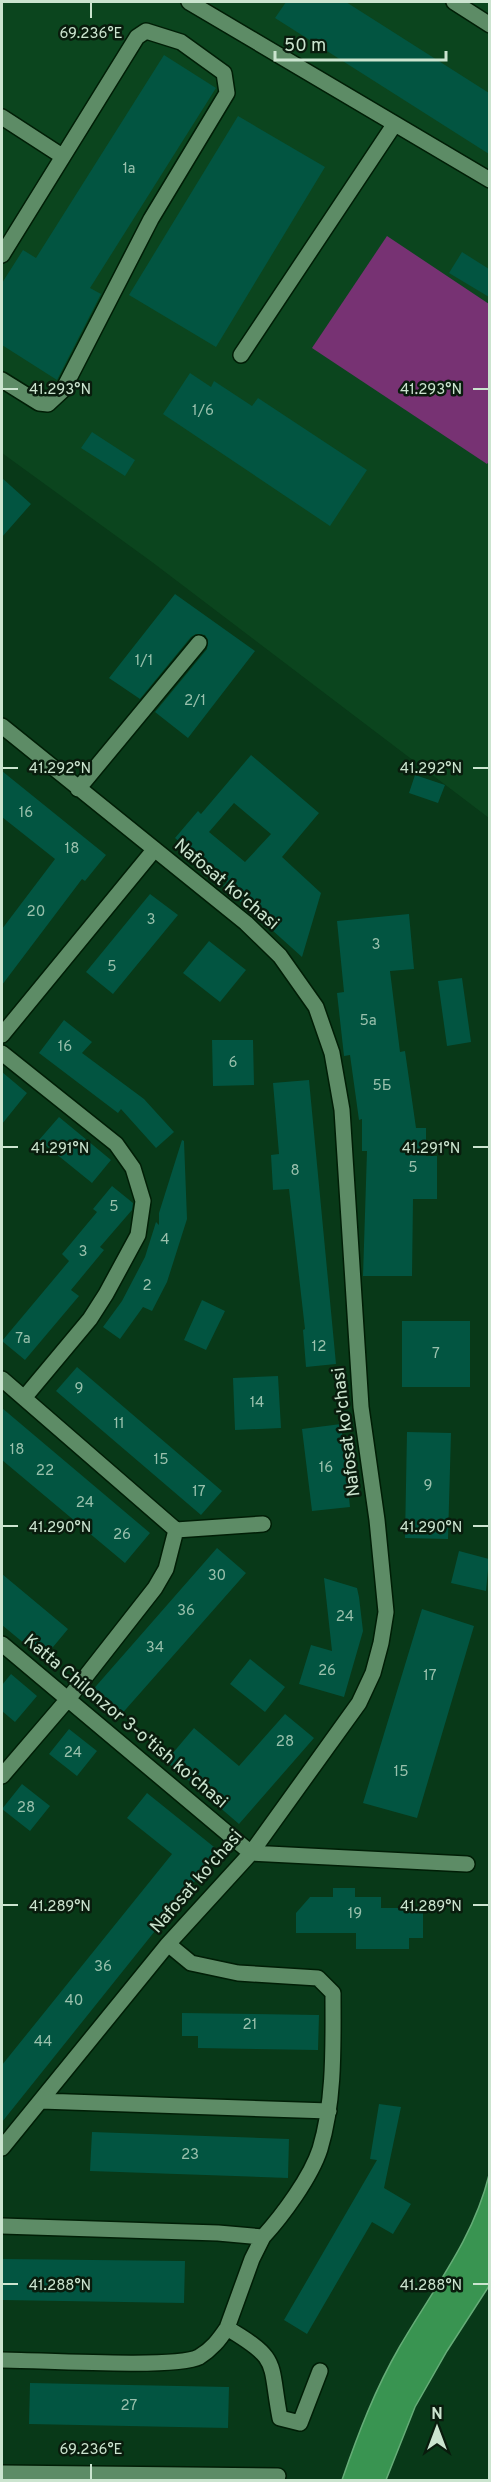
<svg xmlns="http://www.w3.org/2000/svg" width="491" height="2482" font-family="Overpass,sans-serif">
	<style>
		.built { fill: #0b451e }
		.green { fill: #773273 }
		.water { fill: #399451; stroke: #65ac77; stroke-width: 1.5 }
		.building { fill: #025541; fill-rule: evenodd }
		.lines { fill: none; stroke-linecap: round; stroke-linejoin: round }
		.minor-casing { stroke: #001e06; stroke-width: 18 }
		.minor { stroke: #5d8c66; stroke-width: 15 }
		.ticks { fill: none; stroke: #cbe4cf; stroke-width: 2 }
		.labels { text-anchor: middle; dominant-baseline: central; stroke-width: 5; stroke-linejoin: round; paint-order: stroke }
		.number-label { font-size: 15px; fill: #99c0ac }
		.street-label { font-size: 18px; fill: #cbe4cf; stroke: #091c0d }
		.ticks-label { font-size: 15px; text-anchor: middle; fill: #cbe4cf; stroke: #091c0d; stroke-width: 5; stroke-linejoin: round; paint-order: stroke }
	</style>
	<rect width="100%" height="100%" fill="#083918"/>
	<path class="built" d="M2,2H489V818L152,562L2,453Z"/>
	<path class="green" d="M387,236L489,304L490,460L487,464L312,348Z"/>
	<path class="water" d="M489,2175V2286L447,2351L415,2407L386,2480H342C358,2434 375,2389 400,2346C433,2289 473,2240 489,2175Z"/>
	<path class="building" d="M286,2H346L489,93V154L275,18Z
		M164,55L216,88L90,288L101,294L57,380L2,345V283L23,250L36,258Z
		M238,116L325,167L216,347L129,295Z
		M462,252L489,269V297L449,273Z
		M190,373L211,387L214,381L252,406L258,398L367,470L330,526L163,414Z
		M92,432L135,460L125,476L81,448Z
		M2,478L31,504L2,537Z
		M175,594L255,651L188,738L155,712L207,649L208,640L205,635L196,634L191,637L140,699L109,678Z
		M251,755L319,813L282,857L321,893L302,957L223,886L227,882L175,838L198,811L201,814ZM234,803L271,834L245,862L209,832Z
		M2,771L106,855L85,881L82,879L2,985V929L55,859L2,817Z
		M415,775L445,785L438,803L409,793Z
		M150,894L178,915L113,994L86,972Z
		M409,914L414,969L390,971L400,1052L405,1051L416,1128H426V1156H437V1199H413L412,1276H363L367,1151H362V1119L359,1120L350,1055L344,1056L337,993L344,992L337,921Z
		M209,941L246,970L220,1002L183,973Z
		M462,978L471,1042L447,1046L438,981Z
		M64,1020L92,1042L82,1053L144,1099L174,1132L156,1148L121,1109L118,1113L39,1053Z
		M212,1040H253L254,1085L213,1086Z
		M2,1072L27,1093L2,1124Z
		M309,1080L336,1364L306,1367L303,1330L305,1329L289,1189L273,1190L271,1155L279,1154L273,1083Z
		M59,1117L111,1160L92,1183L39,1140Z
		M182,1140L184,1141L187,1219L167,1282L152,1311L143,1307L120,1339L103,1327L122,1301L145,1257L156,1222L159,1225V1213Z
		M112,1186L133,1203L132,1210L100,1247L104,1250L71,1290L79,1296L25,1360L2,1341L69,1261L62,1254L97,1212L93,1209Z
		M202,1300L225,1311L206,1350L184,1340Z
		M402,1321H470V1387H402Z
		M77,1367L222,1491L201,1515L56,1391Z
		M278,1376L281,1428L235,1430L233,1378Z
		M2,1408L150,1533L125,1563L2,1460Z
		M341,1424L350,1507L312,1511L302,1429Z
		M407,1432L451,1433L448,1539L405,1538Z
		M217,1548L246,1573L119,1717L90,1693Z
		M459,1551L489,1559L486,1591L451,1583Z
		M2,1574L68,1629L43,1659L2,1625Z
		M324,1578L357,1588L359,1597L363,1631L344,1697L299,1684L311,1645L332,1651Z
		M422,1609L474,1626L417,1818L363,1803Z
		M250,1659L285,1687L265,1712L230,1684Z
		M11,1674L37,1696L15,1722L2,1711V1685Z
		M285,1714L314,1738L239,1824L166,1761L194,1728L239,1766Z
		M69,1729L97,1751L77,1776L49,1754Z
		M22,1784L50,1806L30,1831L2,1809Z
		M147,1793L219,1851L2,2122V2065L172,1854L127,1818Z
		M333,1888H355V1897H381V1908H423V1938H409V1949H356V1933H296V1913L310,1897H333Z
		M182,2013L319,2015L318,2050L198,2048V2036H182Z
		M379,2104L401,2107L384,2188L411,2204L393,2234L372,2222L307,2334L284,2320L377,2160L370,2159Z
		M92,2132L289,2139L288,2178L90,2171Z
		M2,2259L185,2261L184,2303L2,2300Z
		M30,2383L229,2387L228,2428L29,2424Z"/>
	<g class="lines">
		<defs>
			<path id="minor" d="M189,2L490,180
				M454,2L490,25
				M2,117L62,156
				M2,255L137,37L146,31L181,42L224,73L227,93L151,219L63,390L48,404L39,403L2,380
				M241,355L394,125
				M2,726L246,923L280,956L316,1007L332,1053L342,1110L361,1407L377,1520L386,1612L381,1643L373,1673L359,1703L251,1853L168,1944L2,2148
				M78,789L199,643
				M2,1035L154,850
				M2,1053L116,1144L133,1168L143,1201L138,1235L106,1294L90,1319L24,1398
				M2,1379L176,1530
				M176,1530L263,1524
				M2,1644L251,1853L467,1864
				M2,1776L68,1699L155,1588L166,1569L176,1530
				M41,2101L329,2111
				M2,2226L218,2233L263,2237C283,2215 311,2177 320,2149C335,2099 333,2044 333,1993L318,1978L238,1973L191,1963L168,1944
				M227,2328L252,2259L263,2237
				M2,2360C36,2360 176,2369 199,2357C212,2349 219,2340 227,2328C281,2360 269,2361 280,2418L300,2423L320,2371
				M2,2473L278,2476"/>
		</defs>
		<use href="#minor" class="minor-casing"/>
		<use href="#minor" class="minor"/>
	</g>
	<path class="ticks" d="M91,3V18M3,389H18M473,389H488M3,768H18M473,768H488M3,1147H18M473,1147H488M3,1526H18M473,1526H488M3,1905H18M473,1905H488M3,2284H18M473,2284H488M91,2464V2479"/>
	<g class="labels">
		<g class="number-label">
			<text x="129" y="169">1a</text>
			<text x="203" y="411">1/6</text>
			<text x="144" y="661">1/1</text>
			<text x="195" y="701">2/1</text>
			<text x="26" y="813">16</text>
			<text x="72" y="849">18</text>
			<text x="36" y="912">20</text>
			<text x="151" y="920">3</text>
			<text x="376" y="945">3</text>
			<text x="112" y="967">5</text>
			<text x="368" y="1021">5a</text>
			<text x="65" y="1047">16</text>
			<text x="233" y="1063">6</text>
			<text x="382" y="1086">5Б</text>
			<text x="413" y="1168">5</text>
			<text x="295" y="1171">8</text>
			<text x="114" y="1207">5</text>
			<text x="165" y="1240">4</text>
			<text x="83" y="1252">3</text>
			<text x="147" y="1286">2</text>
			<text x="23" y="1339">7а</text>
			<text x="319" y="1347">12</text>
			<text x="436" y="1354">7</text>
			<text x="79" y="1389">9</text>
			<text x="257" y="1403">14</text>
			<text x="119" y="1424">11</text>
			<text x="17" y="1450">18</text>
			<text x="161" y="1460">15</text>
			<text x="326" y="1468">16</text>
			<text x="45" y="1471">22</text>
			<text x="428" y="1486">9</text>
			<text x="199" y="1492">17</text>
			<text x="85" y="1503">24</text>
			<text x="122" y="1535">26</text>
			<text x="217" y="1576">30</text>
			<text x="186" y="1611">36</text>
			<text x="345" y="1617">24</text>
			<text x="155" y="1648">34</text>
			<text x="327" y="1671">26</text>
			<text x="430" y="1676">17</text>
			<text x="285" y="1742">28</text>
			<text x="73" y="1753">24</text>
			<text x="401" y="1772">15</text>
			<text x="26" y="1808">28</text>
			<text x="355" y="1914">19</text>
			<text x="103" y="1967">36</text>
			<text x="74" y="2001">40</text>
			<text x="250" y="2025">21</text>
			<text x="43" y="2042">44</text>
			<text x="190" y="2155">23</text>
			<text x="129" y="2406">27</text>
		</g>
		<g class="street-label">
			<text transform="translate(226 885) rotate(40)">Nafosat ko'chasi</text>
			<text transform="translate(347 1432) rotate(-97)">Nafosat ko'chasi</text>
			<text transform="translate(125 1722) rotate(40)">Katta Chilonzor 3-o'tish ko'chasi</text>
			<text transform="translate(197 1882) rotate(-49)">Nafosat ko'chasi</text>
		</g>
	</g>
	<g class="ticks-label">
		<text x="91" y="38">69.236°E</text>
		<text x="60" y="394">41.293°N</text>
		<text x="431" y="394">41.293°N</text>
		<text x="60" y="773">41.292°N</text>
		<text x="431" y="773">41.292°N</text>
		<text x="60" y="1153">41.291°N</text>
		<text x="431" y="1153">41.291°N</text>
		<text x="60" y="1532">41.290°N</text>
		<text x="431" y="1532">41.290°N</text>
		<text x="60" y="1911">41.289°N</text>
		<text x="431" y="1911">41.289°N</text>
		<text x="60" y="2290">41.288°N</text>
		<text x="431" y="2290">41.288°N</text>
		<text x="91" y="2454">69.236°E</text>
	</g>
	<rect width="491" height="2482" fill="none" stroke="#cbe4cf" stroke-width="6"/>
	<g transform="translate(437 2428)" stroke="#091c0d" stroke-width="4.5" paint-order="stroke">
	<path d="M0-4.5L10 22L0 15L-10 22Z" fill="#cbe4cf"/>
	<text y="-9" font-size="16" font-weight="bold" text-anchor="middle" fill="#cbe4cf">N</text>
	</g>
	<path d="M275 51v9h171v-9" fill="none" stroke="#cbe4cf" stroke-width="3"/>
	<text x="284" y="51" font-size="18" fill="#cbe4cf" stroke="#091c0d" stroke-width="4.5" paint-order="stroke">50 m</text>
</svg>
